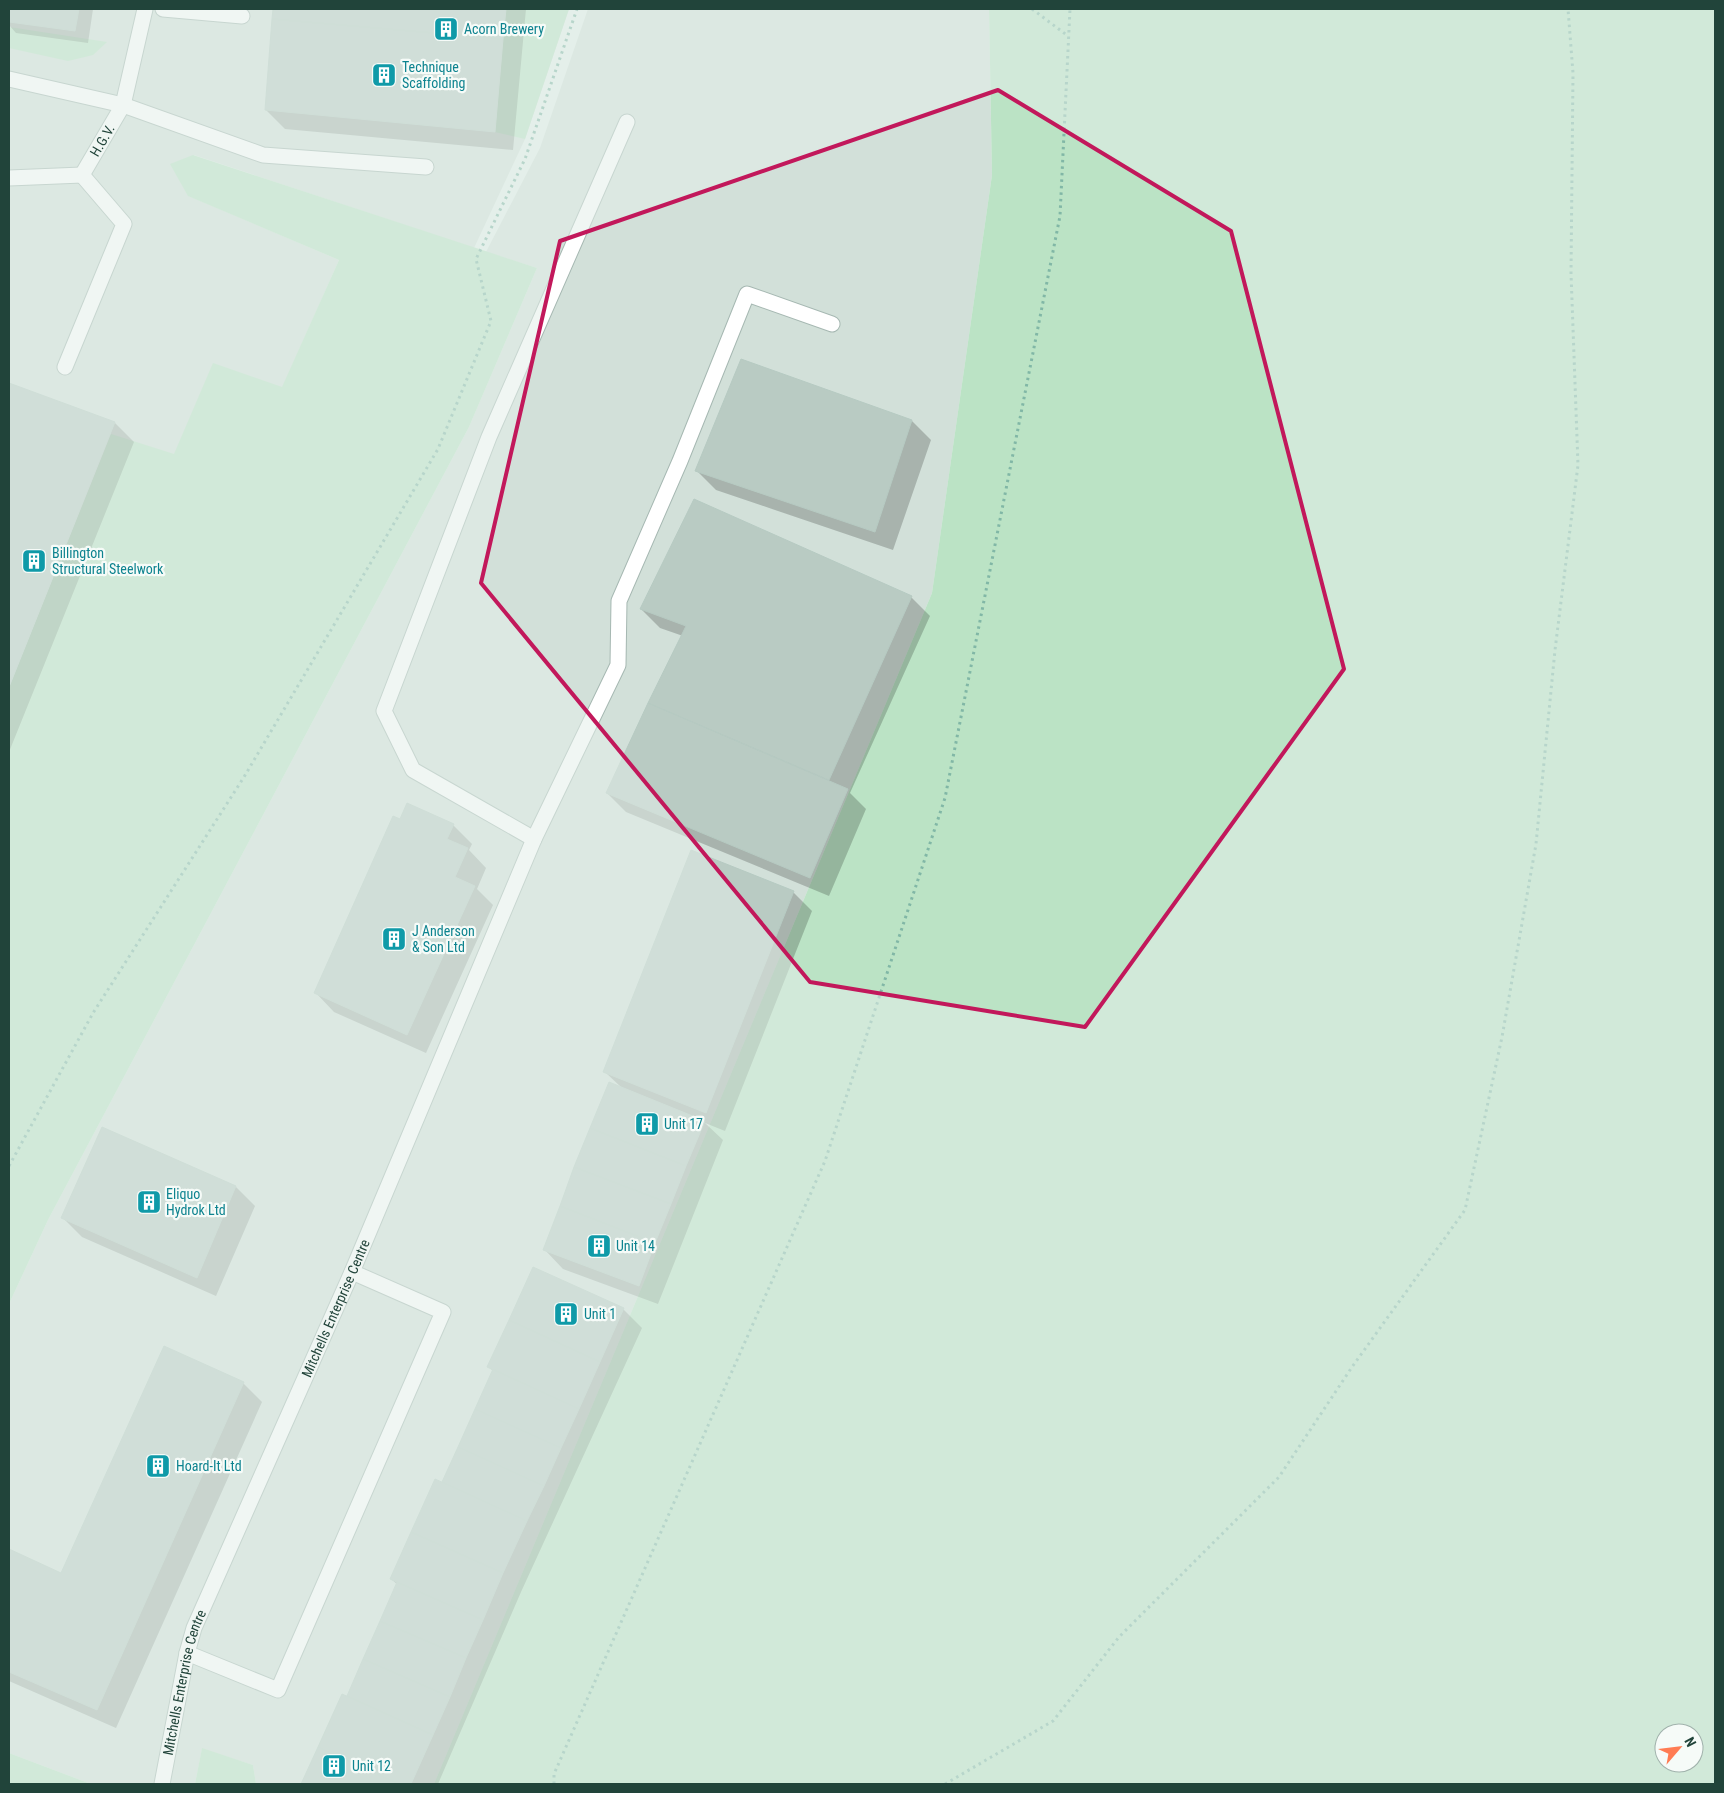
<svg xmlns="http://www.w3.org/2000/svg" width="1724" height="1793" font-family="'Roboto Condensed',sans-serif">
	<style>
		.built { fill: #d2e0d9 }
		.green { fill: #bbe3c5; fill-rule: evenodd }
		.shadow { fill: #0003 }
		.building { fill: #b9cbc3; stroke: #b6cac2 }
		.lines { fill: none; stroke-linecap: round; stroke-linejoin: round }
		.minor-casing { stroke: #a6b8b2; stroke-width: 17 }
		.path { stroke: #81b7a6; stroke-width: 3; stroke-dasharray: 2.5 4; stroke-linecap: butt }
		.minor { stroke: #fff; stroke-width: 15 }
		.marked { fill: none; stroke: #c2185b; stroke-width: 4; stroke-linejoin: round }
		.labels { text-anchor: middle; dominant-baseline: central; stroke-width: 4.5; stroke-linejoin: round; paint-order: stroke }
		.culture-label { font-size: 14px; fill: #0d838f; stroke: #f6fbf8; text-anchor: start }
		.street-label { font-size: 14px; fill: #21443a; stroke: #f6fbf8 }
	</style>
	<rect width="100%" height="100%" fill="#e4efea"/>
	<path class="built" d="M9,9H569L525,139L474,248L194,155L189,196L339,260L257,445L9,930Z
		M588,9H989L992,175L932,593L434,1784H256L253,1765L202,1749L195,1784H91L9,1753V1304L48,1220L469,427L537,268L486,252L540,148Z"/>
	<path class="green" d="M506,9H569L525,139L495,132Z
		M989,9H1715V1784H434L932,593L992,175ZM1664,1733H1694V1763H1664Z
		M9,27L107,42L93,55L68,61L9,48Z
		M193,155L537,268L469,427L48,1220L9,1304V687L111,434L174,454L213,363L282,387L339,260L188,196L170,164Z
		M202,1748L253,1765L256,1784H195Z
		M9,1753L91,1784H9Z"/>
	<path class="shadow" d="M9,9H93L88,43L16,33L9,25Z
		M275,9H526L513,150L285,129L266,110Z
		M9,384L115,423L134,442L9,752Z
		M912,421L931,440L893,550L716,490L697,471Z
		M911,597L930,616L850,793L866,809L829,896L626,812L607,793L683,636L660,628L641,609Z
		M401,820L453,825L472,844L469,850L486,868L477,889L493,905L426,1053L334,1012L316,993Z
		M793,892L812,911L725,1131L705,1123L723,1140L658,1304L563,1269L545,1250L622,1088L605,1072Z
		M102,1128L236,1187L255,1206L216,1296L82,1237L63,1218Z
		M623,1309L642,1328L521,1592L438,1784H302L342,1695L348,1698L398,1585L391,1579L443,1484L493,1371L489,1367Z
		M243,1383L262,1402L116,1728L9,1681V1551L62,1575Z"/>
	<path class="building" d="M9,9H79L75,31L9,22Z
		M273,9H506L503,39L272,19Z
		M272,19L503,39L495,132L265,110Z
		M741,359L912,420L875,532L695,471Z
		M9,383L115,422L9,687Z
		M694,499L912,596L829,780L648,703L686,626L640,609Z
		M648,703L848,789L810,878L606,793Z
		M407,803L454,824L447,839L468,848L455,877L475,886L407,1035L314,993L393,816L400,819Z
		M691,850L794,891L706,1113L603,1072Z
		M609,1082L705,1121L686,1166L590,1128Z
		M102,1127L236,1186L197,1278L61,1218Z
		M590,1128L686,1166L671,1204L574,1167Z
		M574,1167L671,1204L655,1243L560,1206Z
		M560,1206L655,1243L639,1286L543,1250Z
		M533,1267L624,1308L600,1362L509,1320Z
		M509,1320L600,1362L579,1409L487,1367Z
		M164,1346L244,1382L97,1710L9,1672V1549L61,1573Z
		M493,1369L579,1409L561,1448L475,1409Z
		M475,1409L561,1448L544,1486L458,1447Z
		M458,1447L544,1486L527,1521L442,1482Z
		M435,1479L527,1521L503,1573L411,1532Z
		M411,1532L503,1573L483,1620L390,1579Z
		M397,1582L483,1620L466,1658L380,1621Z
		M380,1621L466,1658L450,1697L363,1659Z
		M363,1659L450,1697L433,1735L347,1696Z
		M342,1694L433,1735L411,1784H399L318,1747Z
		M318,1747L399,1784H301Z"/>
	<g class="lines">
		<defs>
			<g id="minor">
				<path d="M163,9L242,16"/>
				<path d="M9,79L123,105L263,155L426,167"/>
				<path id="s1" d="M82,175L123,105L145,9"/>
				<path d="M9,178L82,175"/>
				<path d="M65,367L124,224L82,175"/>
				<path d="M534,839L413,770L384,711L489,437L627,122"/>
				<path d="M187,1653L278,1690L443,1312L352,1272"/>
				<path id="s2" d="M162,1784L187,1653L194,1628L352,1272L534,839L618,665L619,601L680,461L747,294L832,324"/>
			</g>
		</defs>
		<use href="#minor" class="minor-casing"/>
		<path class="path" d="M1032,9L1068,36
			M9,1166L93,1013L244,777L438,449L491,321L476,259L525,159L577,9
			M554,1784V1774L825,1161L945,798L1060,216L1070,9
			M945,1784L1053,1721L1119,1637L1279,1477L1352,1367L1465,1210L1502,1037L1536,844L1555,650L1578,465L1571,273L1573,73L1568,9"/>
		<use href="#minor" class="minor"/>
	</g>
	<path d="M0 0H1724V1793H0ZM998,90L1231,231L1344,669L1085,1027L810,982L481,583L560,241Z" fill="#e4efea" fill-opacity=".55" fill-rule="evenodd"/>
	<path class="marked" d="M998,90L1231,231L1344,669L1085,1027L810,982L481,583L560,241Z"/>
	<defs>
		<symbol id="building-square" viewBox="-11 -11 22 22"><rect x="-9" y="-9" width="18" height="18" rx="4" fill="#0f9aa8" stroke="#f6fbf8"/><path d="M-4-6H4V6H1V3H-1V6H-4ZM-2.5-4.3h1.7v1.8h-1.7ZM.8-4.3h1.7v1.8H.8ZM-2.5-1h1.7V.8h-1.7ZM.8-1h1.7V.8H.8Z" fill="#fff"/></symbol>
	</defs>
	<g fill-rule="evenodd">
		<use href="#building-square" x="432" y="15" width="28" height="28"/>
		<use href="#building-square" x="370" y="61" width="28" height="28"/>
		<use href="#building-square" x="20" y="547" width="28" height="28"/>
		<use href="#building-square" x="380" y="925" width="28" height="28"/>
		<use href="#building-square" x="633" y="1110" width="28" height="28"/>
		<use href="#building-square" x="135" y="1188" width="28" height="28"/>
		<use href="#building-square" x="585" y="1232" width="28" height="28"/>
		<use href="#building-square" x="552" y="1300" width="28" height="28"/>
		<use href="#building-square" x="144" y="1452" width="28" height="28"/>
		<use href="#building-square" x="320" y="1752" width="28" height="28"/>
	</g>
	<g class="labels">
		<g class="culture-label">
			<text x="464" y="29">Acorn Brewery</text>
			<text x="402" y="67">Technique<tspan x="402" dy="16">Scaffolding</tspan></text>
			<text x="52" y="553">Billington<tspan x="52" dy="16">Structural Steelwork</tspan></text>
			<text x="412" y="931">J Anderson<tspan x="412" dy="16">&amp; Son Ltd</tspan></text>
			<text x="664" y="1124">Unit 17</text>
			<text x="166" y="1194">Eliquo<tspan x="166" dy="16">Hydrok Ltd</tspan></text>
			<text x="616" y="1246">Unit 14</text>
			<text x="584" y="1314">Unit 1</text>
			<text x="176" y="1466">Hoard-It Ltd</text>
			<text x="352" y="1766">Unit 12</text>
		</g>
		<g class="street-label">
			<text stroke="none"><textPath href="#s1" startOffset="40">H.G.V.</textPath></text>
			<text stroke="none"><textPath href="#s2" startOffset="509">Mitchells Enterprise Centre</textPath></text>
			<text stroke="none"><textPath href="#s2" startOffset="104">Mitchells Enterprise Centre</textPath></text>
		</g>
	</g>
	<rect width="1724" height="1793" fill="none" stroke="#21443a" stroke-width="20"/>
	<g transform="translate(1679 1748) rotate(62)"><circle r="24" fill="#f6fbf8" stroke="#a1b2ac"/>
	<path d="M0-4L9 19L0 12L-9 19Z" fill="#ff7c53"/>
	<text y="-8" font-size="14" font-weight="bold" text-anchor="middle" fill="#21443a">N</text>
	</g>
</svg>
